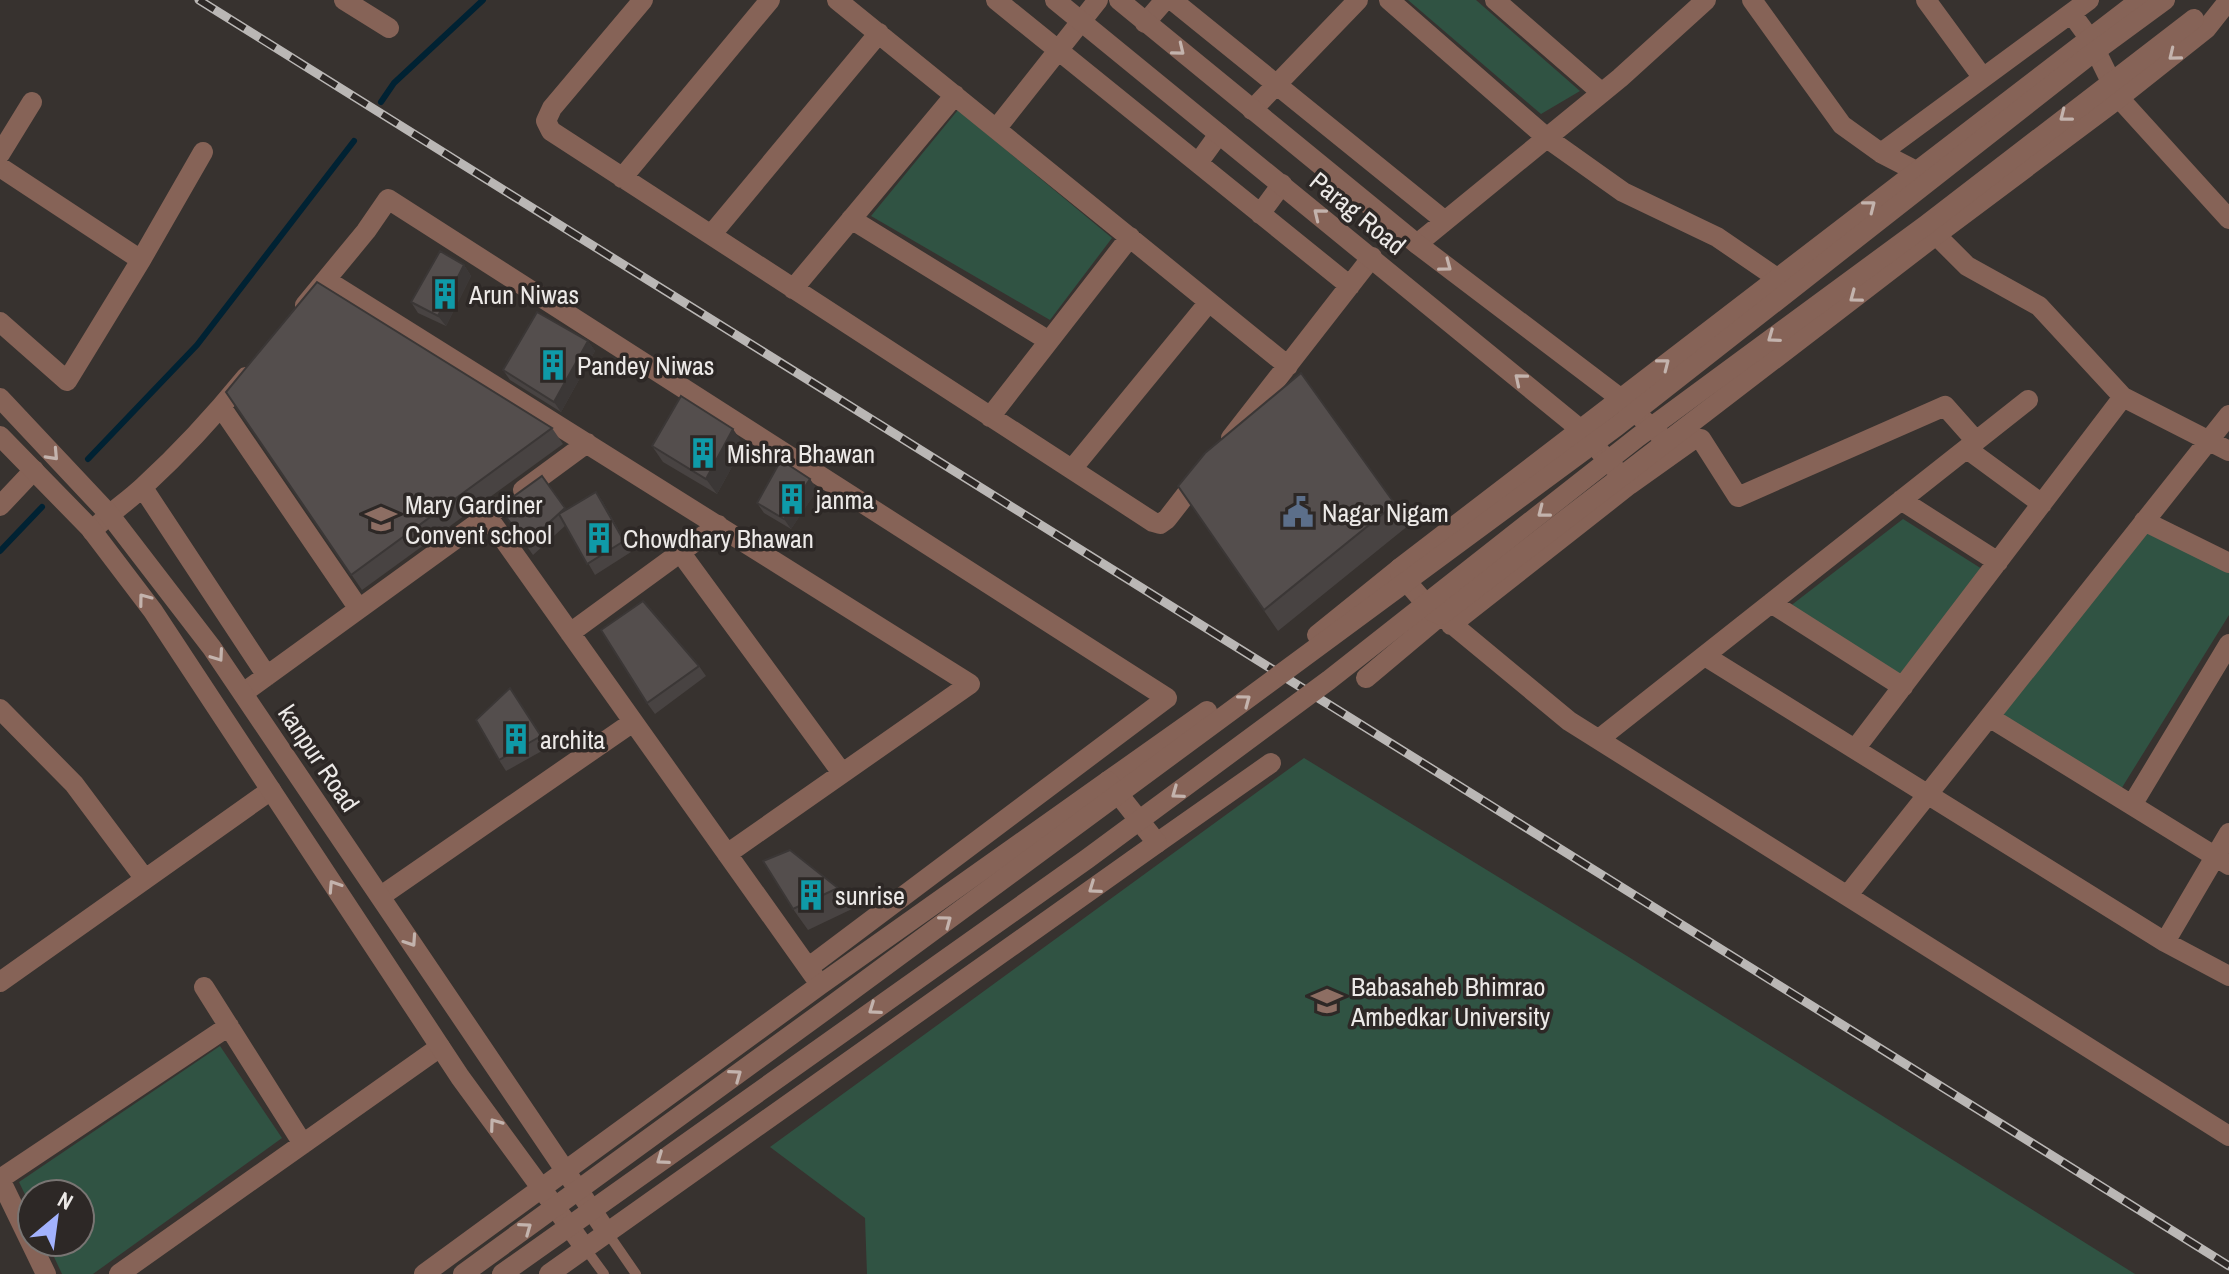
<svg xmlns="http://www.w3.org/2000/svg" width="2229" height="1274" font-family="'Archivo Narrow',sans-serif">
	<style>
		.green { fill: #305343 }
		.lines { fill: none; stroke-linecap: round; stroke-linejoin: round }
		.stream { stroke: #023; stroke-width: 6 }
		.service { stroke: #866357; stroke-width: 10 }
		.minor { stroke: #866357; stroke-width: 20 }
		.tertiary { stroke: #866357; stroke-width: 20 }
		.rail-casing { stroke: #bab7b5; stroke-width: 9 }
		.rail { stroke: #2d2826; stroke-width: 6; stroke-dasharray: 18; stroke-linecap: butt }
		.tertiary-bridge { stroke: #866357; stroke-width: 20 }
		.wall { fill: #484342 }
		.shaded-wall { fill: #3b3736 }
		.building { fill: #544e4d; stroke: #3b3736; stroke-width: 2 }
		.oneway { stroke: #c3b3ad }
		.labels { text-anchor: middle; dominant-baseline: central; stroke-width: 7; stroke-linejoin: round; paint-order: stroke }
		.street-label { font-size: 26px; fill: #ece9e7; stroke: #2d2826 }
		.poi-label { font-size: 26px; fill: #ece9e7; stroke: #2d2826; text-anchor: start }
	</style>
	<rect width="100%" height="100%" fill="#37322f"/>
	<path class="green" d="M1408,0H1476L1580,91L1541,114Z
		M958,110L1112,238L1050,320L871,216Z
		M1903,519L1982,569L1900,674L1789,607Z
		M2147,533L2229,572V615L2118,794L1997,720Z
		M1304,758L1627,956L2135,1274H867L865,1218L770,1147Z
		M220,1046L282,1138L93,1274H62L47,1242H80V1194H32V1209L19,1182Z"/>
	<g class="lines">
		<path class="stream" d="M381,102L394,83L483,0
			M88,459L197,345L354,141
			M0,551L42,507"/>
		<path class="service" d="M607,1232L636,1274
			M585,1248L604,1274"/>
		<path class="minor" d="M344,0L389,28
			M643,0L552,108L546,121L551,131L1153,522L1160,524L1167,519L1201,475
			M837,0L1288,366
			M996,0L1350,286
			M1172,0L1445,221
			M1389,0L1547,138L1623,192L1717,237L1777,278
			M1495,0L1602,93
			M1752,0L1842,125L1881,153L1916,171
			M1926,0L1983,78
			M2071,13L2090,39L2119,98L2229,219
			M1145,23L1165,0
			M1252,110L1358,0
			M996,129L1098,0
			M1881,153L2089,0
			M0,154L32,102
			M1198,163L1219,134
			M0,167L141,260L67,381L0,322
			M622,178L770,0
			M1260,214L1282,184
			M851,219L1049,341
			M711,235L879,33
			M1936,235L1967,266L2039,306L2123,397
			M1417,244L1620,78L1706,0
			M141,260L203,152
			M326,280L970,684L727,854
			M793,289L955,95
			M305,305L366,231L388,199L1167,698L809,967
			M221,407L359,609
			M990,417L1130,237
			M1231,438L1372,257
			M1967,449L2042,504
			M1072,469L1209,302
			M143,488L267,676
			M523,490L587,443
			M1901,500L1998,562
			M0,506L34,470
			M487,516L814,976
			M2144,521L2229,563
			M92,531C108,514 127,502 144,486C181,452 215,415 246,377
			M680,552L842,773
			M1771,603L1903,687
			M1451,625L1629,485L1695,438L1701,439L1738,497L1945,406L1976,441
			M570,633L718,525
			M1317,635L1400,568
			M1705,656L2165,942L2229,976
			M1366,678L1441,615L1569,721L2229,1136
			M243,693L497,509
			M0,709L74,784L145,879
			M1989,717L2229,865
			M1599,739L2028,400
			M1855,749L2123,397L2229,451
			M1108,781L1207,711
			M2132,805L2229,644
			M1157,843L1271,763
			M381,896L633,722
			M1847,896L2229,415
			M2165,942L2229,833
			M0,982L271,790
			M204,987L303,1144
			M0,1179L229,1026
			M0,1179L46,1274
			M119,1274L440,1047"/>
		<path class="tertiary" d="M1055,0L1580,429L1618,472
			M1119,0L1417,244L1620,398L1664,439
			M2140,0L1400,568V574L1432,611L1441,615L1936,235L2119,98L2206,29L2229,0
			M0,398L109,514L212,648L602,1225
			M0,436L90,528L153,611L460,1077L585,1248
			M424,1274L820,985L1108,781L1157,843L549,1274"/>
		<defs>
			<path id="rail" d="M199,0L2229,1266"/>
		</defs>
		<use href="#rail" class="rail-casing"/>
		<use href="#rail" class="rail"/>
		<path class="tertiary-bridge" d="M463,1274L835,1003L1617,426L2086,58L2165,0
			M502,1274L1087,859L1329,680L1638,437L1926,225L2194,19"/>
	</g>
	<path class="wall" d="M464,265L471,276L446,326L418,313L411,302Z
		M588,341L595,351L561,412L510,380L503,370Z
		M1301,373L1409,525L1278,631L1178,486Z
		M226,392L552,428L563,444L362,590Z
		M744,445L717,494L663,462L652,446Z
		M542,476L566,510L596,492L603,502L631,552L595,575L566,525L533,555L499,507Z
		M810,479L817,490L791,529L764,513L757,503Z
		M699,666L706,676L655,714L647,703Z
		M510,688L549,747L506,771L499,760Z
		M838,888L852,909L808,930L793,909Z"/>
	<path class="shaded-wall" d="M464,265L471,276L446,326L438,316Z
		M588,341L595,351L561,412L554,402Z
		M733,429L744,445L717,494L706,479Z
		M810,479L817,490L791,529L784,519Z
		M596,492L603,502L631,552L624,541Z"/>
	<path class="building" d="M440,251L464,265L438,316L411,302Z
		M317,282L552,428L351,575L226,392Z
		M537,312L588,341L554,402L503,370Z
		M1301,373L1395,504L1264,610L1178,486L1205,453Z
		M681,396L733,429L706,479L652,446Z
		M781,460L810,479L784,519L757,503Z
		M542,476L565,508L526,544L499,507Z
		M596,492L624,541L587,564L559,514Z
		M643,601L699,666L647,703L601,630Z
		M510,688L541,736L499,760L476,720Z
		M790,850L838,888L793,909L763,861Z"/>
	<defs><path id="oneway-chevron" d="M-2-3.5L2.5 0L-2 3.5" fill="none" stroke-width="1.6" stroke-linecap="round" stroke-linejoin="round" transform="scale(2)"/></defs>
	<g class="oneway">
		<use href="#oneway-chevron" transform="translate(1179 50) rotate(39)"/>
		<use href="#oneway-chevron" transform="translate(2174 55) rotate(141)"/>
		<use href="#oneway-chevron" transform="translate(2065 116) rotate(142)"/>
		<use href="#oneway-chevron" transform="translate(1870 206) rotate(-38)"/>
		<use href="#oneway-chevron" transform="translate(1319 214) rotate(-141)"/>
		<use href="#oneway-chevron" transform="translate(1446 266) rotate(37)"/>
		<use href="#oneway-chevron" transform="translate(1855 297) rotate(143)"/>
		<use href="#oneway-chevron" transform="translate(1773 337) rotate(144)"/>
		<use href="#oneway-chevron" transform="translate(1664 364) rotate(-38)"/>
		<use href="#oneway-chevron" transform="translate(1520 379) rotate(-140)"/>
		<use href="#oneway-chevron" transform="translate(53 455) rotate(47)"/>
		<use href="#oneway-chevron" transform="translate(1543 512) rotate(142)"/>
		<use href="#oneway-chevron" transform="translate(144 599) rotate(-127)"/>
		<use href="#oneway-chevron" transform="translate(218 656) rotate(55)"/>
		<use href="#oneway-chevron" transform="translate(1245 700) rotate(-37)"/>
		<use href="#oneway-chevron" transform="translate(1177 793) rotate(144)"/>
		<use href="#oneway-chevron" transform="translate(334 886) rotate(-123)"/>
		<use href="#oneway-chevron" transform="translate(1094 888) rotate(145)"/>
		<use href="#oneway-chevron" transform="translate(946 921) rotate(-37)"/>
		<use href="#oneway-chevron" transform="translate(411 941) rotate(56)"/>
		<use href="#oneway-chevron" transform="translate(874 1009) rotate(145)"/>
		<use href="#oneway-chevron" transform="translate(736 1075) rotate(-36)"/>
		<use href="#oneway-chevron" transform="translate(495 1124) rotate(-126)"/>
		<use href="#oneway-chevron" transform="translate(662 1159) rotate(145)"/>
		<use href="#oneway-chevron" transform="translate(526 1228) rotate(-36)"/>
	</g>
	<defs>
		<symbol id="building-bare" viewBox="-9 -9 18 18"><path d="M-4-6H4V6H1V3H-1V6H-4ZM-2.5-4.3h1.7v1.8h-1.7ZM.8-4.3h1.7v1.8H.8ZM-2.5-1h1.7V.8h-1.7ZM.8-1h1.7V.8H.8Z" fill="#0f9aa8" stroke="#2d2826" stroke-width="2.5" paint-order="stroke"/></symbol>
		<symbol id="civic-bare" viewBox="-9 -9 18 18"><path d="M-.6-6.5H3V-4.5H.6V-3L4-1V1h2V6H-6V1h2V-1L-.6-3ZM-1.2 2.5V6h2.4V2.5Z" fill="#5c6f8a" stroke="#2d2826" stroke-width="2.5" paint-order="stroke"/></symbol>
		<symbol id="school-bare" viewBox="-9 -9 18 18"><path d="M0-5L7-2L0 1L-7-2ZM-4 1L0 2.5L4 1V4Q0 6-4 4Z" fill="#8d6e63" stroke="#2d2826" stroke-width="2.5" paint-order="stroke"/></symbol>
		<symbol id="university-bare" viewBox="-9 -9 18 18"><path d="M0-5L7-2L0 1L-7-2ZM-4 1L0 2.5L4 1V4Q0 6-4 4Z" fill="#8d6e63" stroke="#2d2826" stroke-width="2.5" paint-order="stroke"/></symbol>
	</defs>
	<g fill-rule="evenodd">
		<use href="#building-bare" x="423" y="272" width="44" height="44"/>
		<use href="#building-bare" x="531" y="343" width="44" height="44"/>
		<use href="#building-bare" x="681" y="431" width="44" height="44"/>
		<use href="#building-bare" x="770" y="477" width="44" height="44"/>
		<use href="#civic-bare" x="1276" y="490" width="44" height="44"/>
		<use href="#school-bare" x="359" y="497" width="44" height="44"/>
		<use href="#building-bare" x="577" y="516" width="44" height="44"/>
		<use href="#building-bare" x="494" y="717" width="44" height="44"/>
		<use href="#building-bare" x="789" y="873" width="44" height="44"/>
		<use href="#university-bare" x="1305" y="979" width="44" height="44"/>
	</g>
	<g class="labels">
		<g class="street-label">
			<text transform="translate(1358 213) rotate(39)">Parag Road</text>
			<text transform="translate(319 758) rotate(56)">kanpur Road</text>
		</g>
		<g class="poi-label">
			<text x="469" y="294">Arun Niwas</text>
			<text x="577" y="365">Pandey Niwas</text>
			<text x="727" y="453">Mishra Bhawan</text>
			<text x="816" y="499">janma</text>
			<text x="405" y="504">Mary Gardiner<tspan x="405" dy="30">Convent school</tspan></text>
			<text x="1322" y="512">Nagar Nigam</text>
			<text x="623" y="538">Chowdhary Bhawan</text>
			<text x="540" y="739">archita</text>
			<text x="835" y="895">sunrise</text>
			<text x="1351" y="986">Babasaheb Bhimrao<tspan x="1351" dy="30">Ambedkar University</tspan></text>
		</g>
	</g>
	<g transform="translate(56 1218) rotate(29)"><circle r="38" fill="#2d2826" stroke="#797573" stroke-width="2"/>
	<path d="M0-6L14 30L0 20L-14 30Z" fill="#a2b2fd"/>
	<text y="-12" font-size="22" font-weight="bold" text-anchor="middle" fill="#ece9e7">N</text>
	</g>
</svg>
